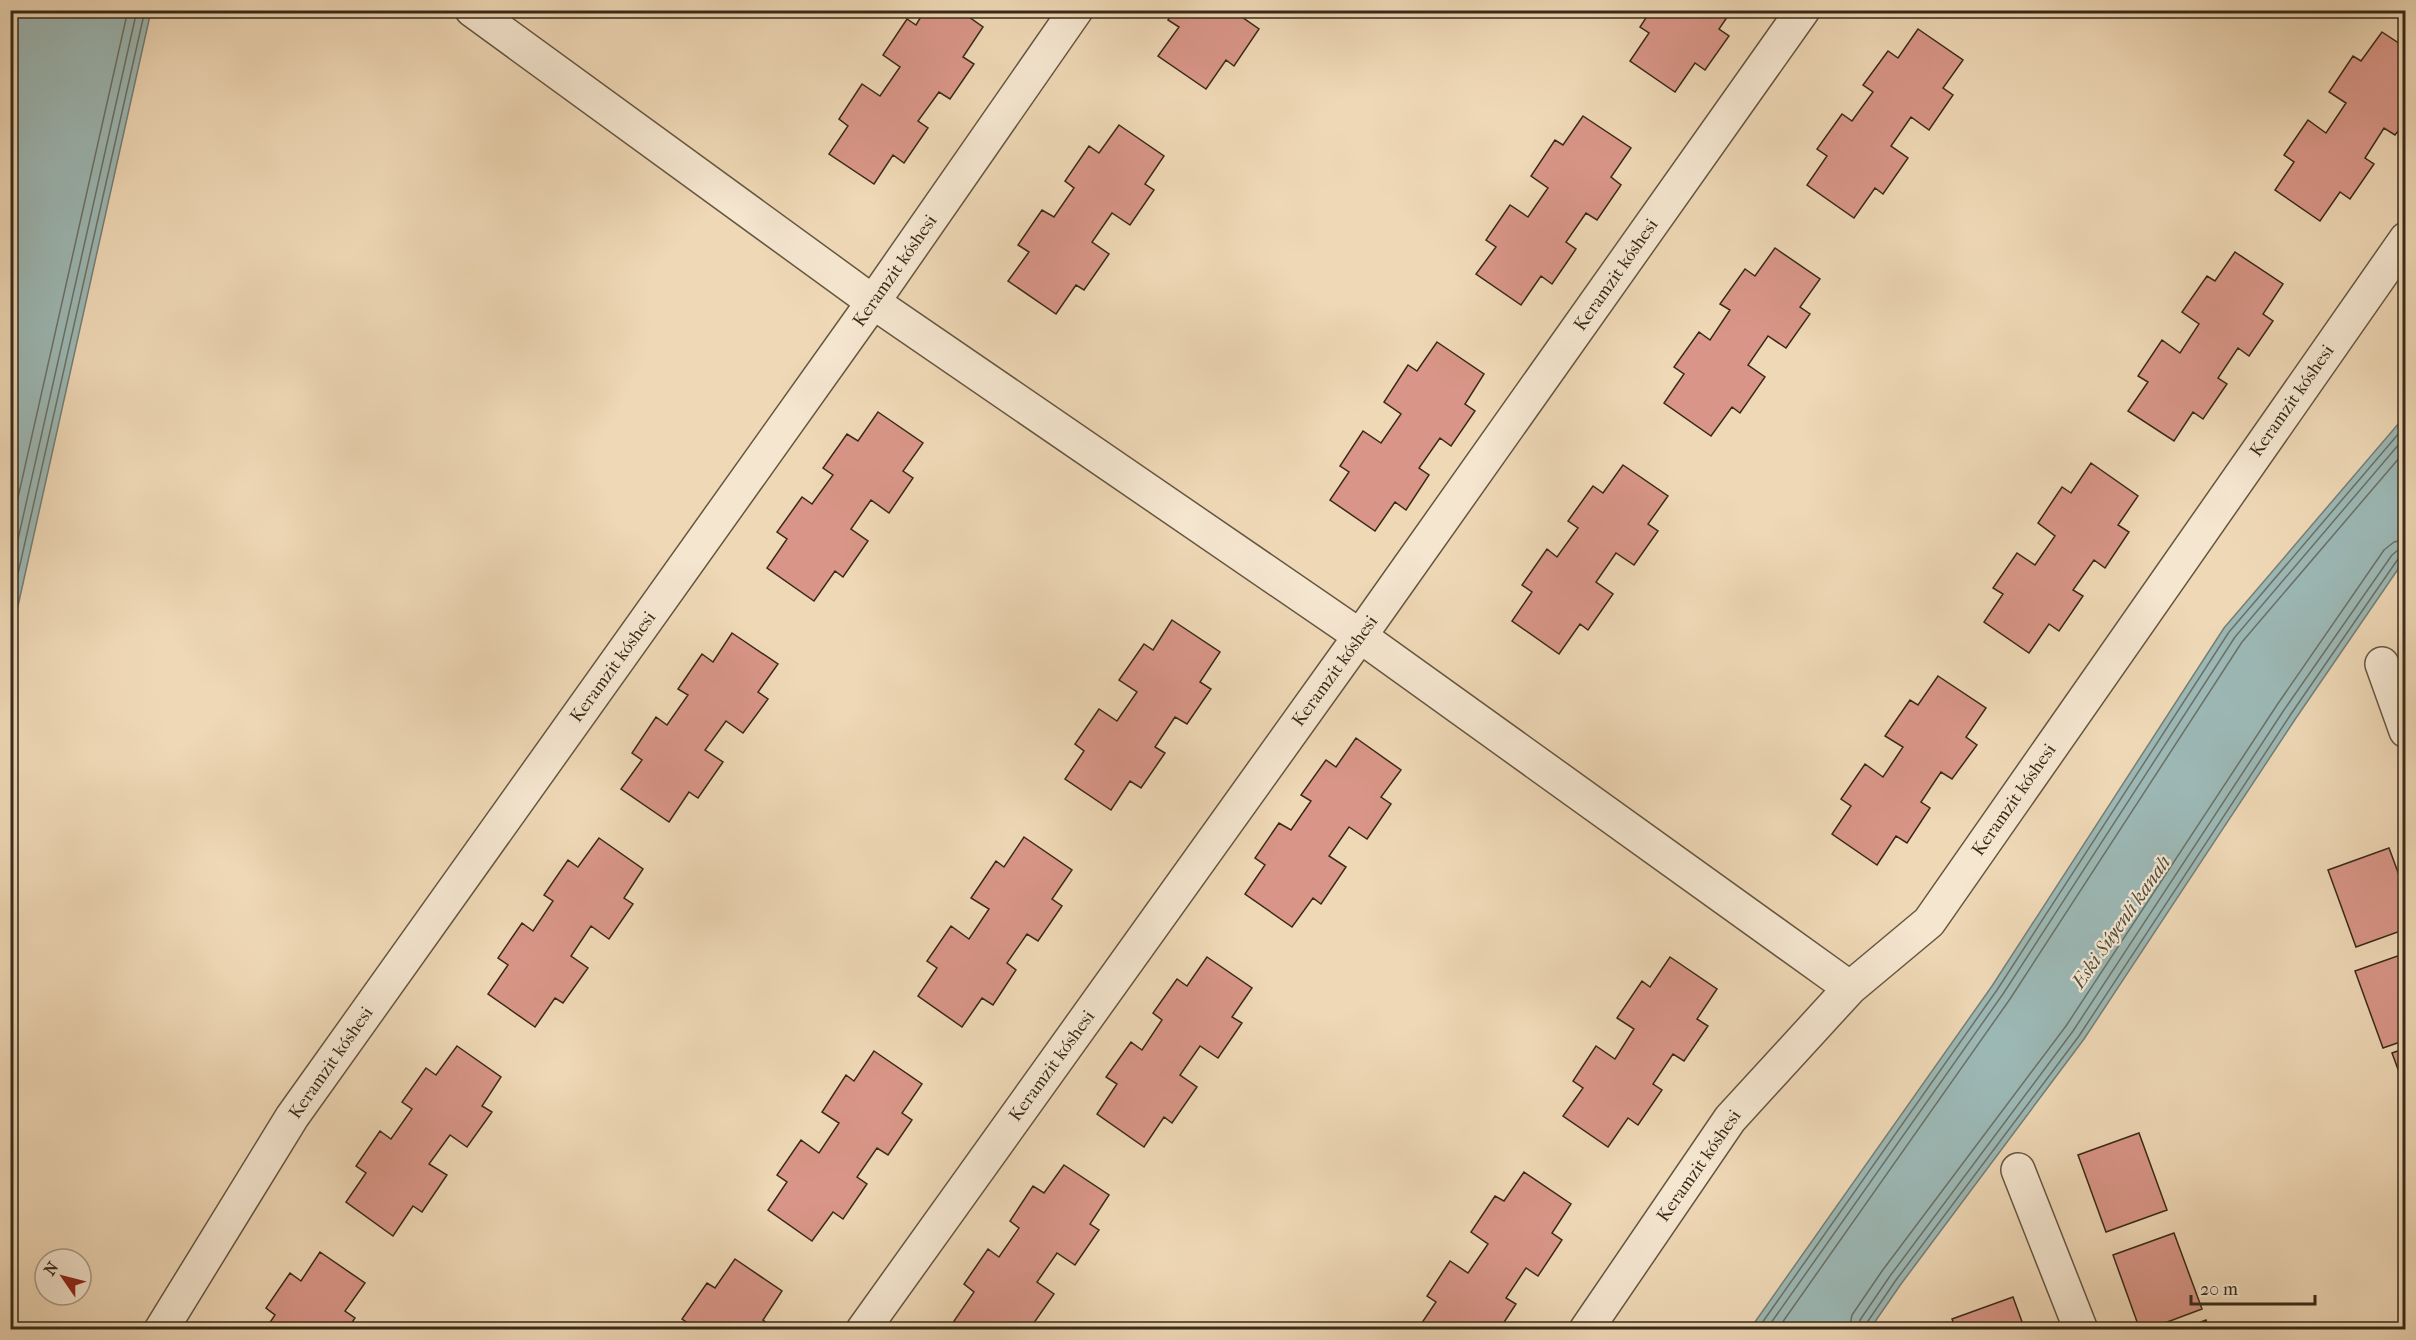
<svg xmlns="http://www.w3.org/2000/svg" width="2416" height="1340" font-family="'IM FELL French Canon',serif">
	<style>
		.water { fill: #9cb8b5; stroke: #747f76; stroke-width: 1.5 }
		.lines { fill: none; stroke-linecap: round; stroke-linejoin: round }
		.shore { stroke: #6a7166; stroke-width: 1.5 }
		.building { fill: #d99688; stroke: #382a18; stroke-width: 1.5 }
		.street-casing { stroke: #665640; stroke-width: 36 }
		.street { stroke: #f5e6d0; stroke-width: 33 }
		.labels { text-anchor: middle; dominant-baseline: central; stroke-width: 4.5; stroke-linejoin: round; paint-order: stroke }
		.street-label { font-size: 18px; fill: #382a18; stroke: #f5e6d0 }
		.water-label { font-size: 20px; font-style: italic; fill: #514e3f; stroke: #f5e6d0 }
	</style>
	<rect width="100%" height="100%" fill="#efd8b6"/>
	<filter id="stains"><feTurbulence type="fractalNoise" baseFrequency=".00333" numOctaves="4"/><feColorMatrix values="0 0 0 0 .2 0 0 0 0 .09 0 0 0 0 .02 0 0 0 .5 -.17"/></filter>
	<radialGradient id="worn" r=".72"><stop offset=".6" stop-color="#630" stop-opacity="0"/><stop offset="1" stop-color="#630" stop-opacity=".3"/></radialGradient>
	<path class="water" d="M11,10L151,11L11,637L10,11Z
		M2405,416V559L2296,718L2084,1039L1901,1284L1870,1329H1750L1992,986L2224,628Z"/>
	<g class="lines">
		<path class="shore" d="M10,533L128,10
			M10,575L137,10
			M10,609L145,10
			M1757,1330L1997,990L2229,632L2406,425
			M1766,1330L2003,994L2235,637L2406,436
			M1777,1330L2010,999L2242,642L2406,450
			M1849,1330L1852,1315L1882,1271L2066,1026L2277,705L2384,550L2394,542L2406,539
			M1858,1330L1860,1320L1890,1276L2073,1031L2284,710L2392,555L2398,550L2406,548
			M1865,1330L1866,1324L1896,1280L2079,1036L2291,714L2398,559L2406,556"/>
	</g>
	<path class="building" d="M925,10H959L983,27L963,57L974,64L950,99L939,92L918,121L928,128L904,163L893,155L874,184L829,154L848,126L839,119L862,84L880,96L900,67L883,55L907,19L916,25Z
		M1175,10H1247L1242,17L1259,29L1234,66L1226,60L1206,89L1158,56L1179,27L1168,20Z
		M1651,10H1732L1719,29L1729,36L1705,70L1695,63L1675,92L1630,61L1649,33L1640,27Z
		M1918,29L1963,60L1943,88L1953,95L1929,130L1911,117L1891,146L1908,158L1883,194L1875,188L1854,218L1807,185L1827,156L1817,149L1842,114L1852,121L1873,92L1863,85L1888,51L1898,58Z
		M2382,32L2406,48V121L2395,135L2384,128L2365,158L2374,164L2350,199L2340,192L2320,221L2275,190L2294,162L2284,155L2308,120L2326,133L2346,103L2329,92L2353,56L2361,61Z
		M1583,116L1631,148L1611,177L1621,185L1597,220L1586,213L1566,242L1576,249L1552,284L1541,276L1521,305L1476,274L1496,247L1486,240L1510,205L1528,217L1548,188L1531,176L1555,140L1563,145Z
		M1119,125L1164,156L1145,184L1154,190L1130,225L1112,213L1092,242L1109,254L1084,290L1076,285L1056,314L1008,281L1029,252L1018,245L1042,210L1054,217L1074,188L1065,181L1089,146L1099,153Z
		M1775,248L1820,279L1800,307L1810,314L1786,348L1768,336L1748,365L1765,377L1740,413L1732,407L1711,436L1664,403L1684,374L1674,367L1699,332L1710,340L1730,310L1720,304L1745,269L1755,276Z
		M2235,252L2283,284L2263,314L2273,321L2249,356L2238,348L2218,378L2227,384L2203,419L2193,412L2174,441L2128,411L2148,382L2138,376L2162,340L2180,353L2199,324L2182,312L2207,276L2215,281Z
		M1437,342L1484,374L1465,404L1475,411L1451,446L1440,438L1419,468L1429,475L1406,510L1395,502L1375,531L1330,500L1349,472L1340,466L1363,431L1381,443L1401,414L1384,402L1408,365L1417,371Z
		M878,412L923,443L903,471L913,478L889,513L871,500L851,529L868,541L843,577L835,571L814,601L767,568L787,539L777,532L802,497L812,504L833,475L823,468L847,434L858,441Z
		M2091,463L2138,496L2118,525L2129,532L2105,568L2094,560L2073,590L2083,596L2059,631L2049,624L2029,653L1984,622L2003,594L1993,588L2017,553L2035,565L2055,536L2038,523L2062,487L2071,493Z
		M1623,465L1668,496L1648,524L1658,531L1634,565L1616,553L1596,582L1613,594L1588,630L1580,624L1559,654L1512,621L1532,592L1522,585L1547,549L1557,557L1578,528L1568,521L1593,486L1603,493Z
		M1172,620L1220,652L1200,682L1211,689L1187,724L1175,717L1155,747L1165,753L1141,788L1130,781L1111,810L1065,779L1084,751L1075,744L1099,709L1117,721L1137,692L1119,680L1144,644L1153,650Z
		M732,633L778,664L758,692L768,699L743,733L726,721L705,750L723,762L698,798L689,792L669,822L621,789L642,760L632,753L656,717L667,725L688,695L678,689L702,654L713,662Z
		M1938,676L1986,708L1966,737L1977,745L1952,779L1941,772L1921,802L1930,808L1907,843L1896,836L1877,865L1832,834L1851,806L1841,799L1865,764L1883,777L1903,747L1885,736L1910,700L1918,705Z
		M1356,738L1401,770L1381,797L1391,804L1367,839L1349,827L1329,856L1346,867L1321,904L1313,898L1292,927L1245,894L1265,865L1255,858L1279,823L1291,830L1311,801L1301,795L1326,760L1336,767Z
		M1024,837L1072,870L1052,899L1062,906L1038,941L1027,934L1007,963L1016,970L993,1005L982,998L962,1027L918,996L937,968L927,961L951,926L969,939L989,909L971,898L996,861L1004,867Z
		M599,838L643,869L624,898L633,904L609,939L591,926L571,956L588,968L563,1003L555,998L535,1027L488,994L508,965L498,958L522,923L533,931L553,901L544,895L568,860L578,867Z
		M2389,848L2406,894V929L2356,947L2328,870Z
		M2406,953V1040L2383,1048L2355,971Z
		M1207,957L1252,988L1232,1017L1242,1023L1218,1058L1200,1046L1180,1075L1197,1087L1172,1123L1164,1117L1144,1147L1097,1114L1117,1084L1106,1077L1131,1042L1142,1050L1162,1020L1153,1013L1177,979L1187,986Z
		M1670,957L1717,989L1697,1019L1708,1026L1684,1061L1673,1054L1653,1084L1662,1090L1638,1125L1628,1118L1608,1147L1563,1116L1583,1088L1573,1081L1596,1046L1615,1059L1634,1029L1617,1018L1642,981L1650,987Z
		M457,1046L501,1077L482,1106L492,1112L467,1147L450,1135L429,1164L447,1175L422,1212L413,1206L393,1236L346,1202L366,1173L356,1166L380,1131L391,1139L412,1109L402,1102L426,1068L436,1075Z
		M2406,1048V1091L2392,1053Z
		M874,1051L922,1084L902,1113L912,1120L888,1155L877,1148L857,1177L867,1184L843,1219L833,1212L812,1241L768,1210L787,1182L777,1175L801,1140L819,1153L839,1123L822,1112L846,1075L854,1081Z
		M2139,1133L2167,1210L2106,1232L2078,1155Z
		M1064,1165L1109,1195L1090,1224L1099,1230L1075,1265L1057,1253L1037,1282L1054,1294L1029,1330L1021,1324L1017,1330H966L954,1321L974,1292L964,1284L988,1249L999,1257L1019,1228L1010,1221L1033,1186L1044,1193Z
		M1524,1172L1571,1204L1552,1233L1562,1240L1538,1276L1526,1268L1506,1298L1516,1304L1499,1330H1417L1436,1302L1427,1296L1450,1261L1468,1273L1488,1244L1471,1232L1495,1196L1504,1201Z
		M2174,1233L2202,1309L2146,1330H2140L2113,1255Z
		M320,1252L365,1283L345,1311L355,1318L347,1330H265L275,1315L266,1308L290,1273L301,1281Z
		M735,1259L782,1291L763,1320L773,1328L771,1330H698L682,1319L707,1283L715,1288Z
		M2013,1297L2025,1330H1956L1952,1319Z
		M2206,1320L2209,1330H2180Z"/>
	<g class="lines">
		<defs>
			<path id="street" d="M472,10L873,302L1360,636L1850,988
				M2382,664L2406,731
				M2018,1170L2081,1330
				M161,1330L292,1117L873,302L1076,10
				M863,1330L1360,636L1803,10
				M1586,1330L1730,1119L1850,988L1929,922L2406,239"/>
		</defs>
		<use href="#street" class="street-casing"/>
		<use href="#street" class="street"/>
	</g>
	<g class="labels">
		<g class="street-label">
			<text transform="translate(895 271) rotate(-55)">Keramzit kóshesi</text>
			<text transform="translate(1616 275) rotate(-55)">Keramzit kóshesi</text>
			<text transform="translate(2292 401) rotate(-55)">Keramzit kóshesi</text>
			<text transform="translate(613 667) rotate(-54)">Keramzit kóshesi</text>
			<text transform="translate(1335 671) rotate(-54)">Keramzit kóshesi</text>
			<text transform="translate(2014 800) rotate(-55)">Keramzit kóshesi</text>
			<text transform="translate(331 1063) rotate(-55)">Keramzit kóshesi</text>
			<text transform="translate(1052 1066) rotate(-54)">Keramzit kóshesi</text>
			<text transform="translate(1699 1166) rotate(-55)">Keramzit kóshesi</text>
		</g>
		<g class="water-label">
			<text transform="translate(2121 922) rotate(-55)">Eski Súyenli kanalı</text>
		</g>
	</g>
	<rect width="2416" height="1340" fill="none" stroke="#efd8b6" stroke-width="36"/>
	<rect x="12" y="12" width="2392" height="1316" fill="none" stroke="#382a18" stroke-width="3"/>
	<rect x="18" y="18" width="2380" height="1304" fill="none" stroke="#382a18" stroke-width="1.5"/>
	<g transform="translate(63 1277) rotate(305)"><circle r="28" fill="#f5e6d0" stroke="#a99b86" stroke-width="1.5"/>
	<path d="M0-4.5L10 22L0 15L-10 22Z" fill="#8f2418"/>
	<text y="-9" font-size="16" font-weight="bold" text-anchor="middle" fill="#382a18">N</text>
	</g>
	<path d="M2191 1295v9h124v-9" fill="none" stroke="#382a18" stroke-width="3"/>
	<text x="2200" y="1295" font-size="18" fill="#382a18" stroke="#f5e6d0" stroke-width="4.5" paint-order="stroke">20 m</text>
	<rect width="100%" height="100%" filter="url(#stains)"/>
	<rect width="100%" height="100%" fill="url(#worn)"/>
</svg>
